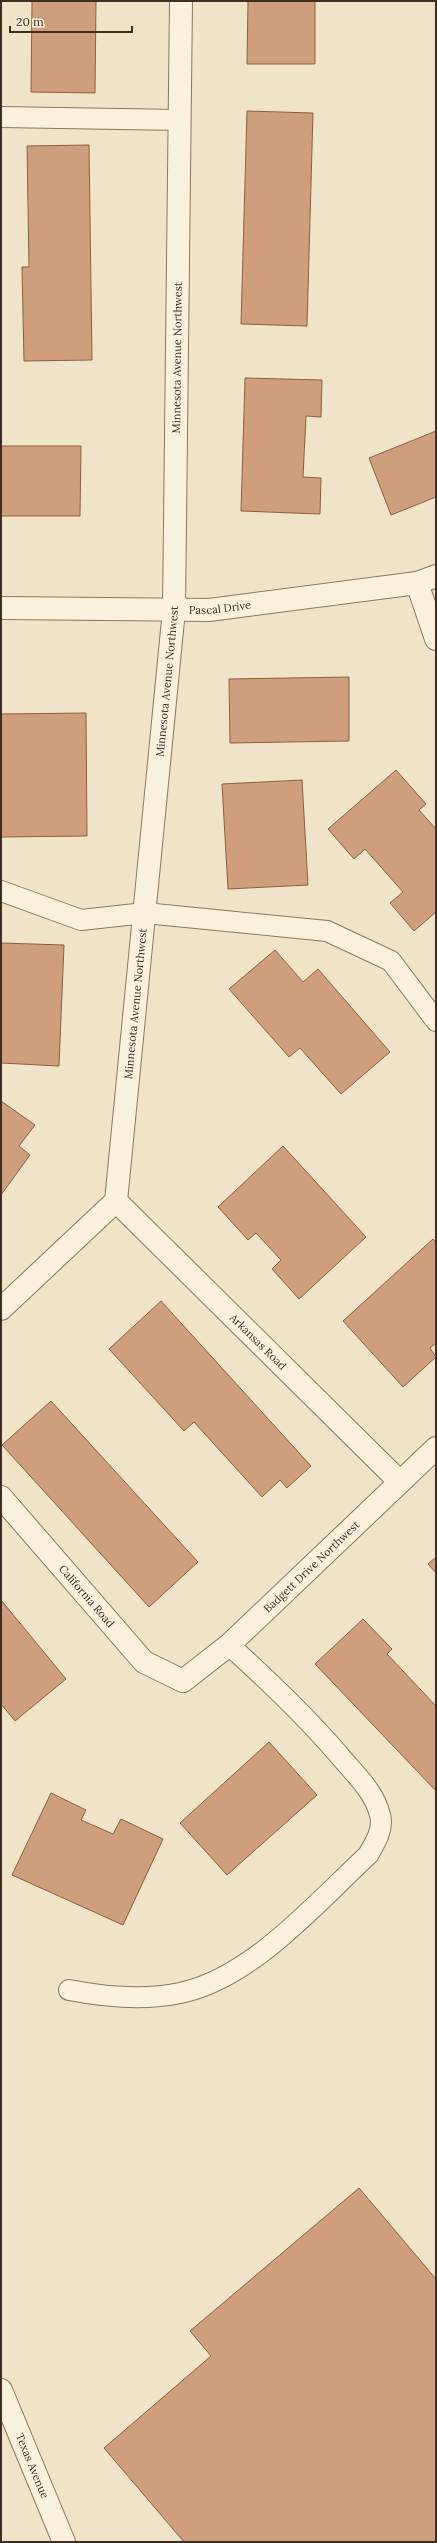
<svg xmlns="http://www.w3.org/2000/svg" width="437" height="2543" font-family="Lora,serif">
	<style>
		.building { fill: #cf9f7d; stroke: #8d5f41 }
		.lines { fill: none; stroke-linecap: round; stroke-linejoin: round }
		.service-casing { stroke: #8d765c; stroke-width: 22 }
		.minor-casing { stroke: #8d765c; stroke-width: 24 }
		.tertiary-casing { stroke: #8d765c; stroke-width: 24 }
		.service { stroke: #faf1dc; stroke-width: 20 }
		.minor { stroke: #faf1dc; stroke-width: 22 }
		.tertiary { stroke: #faf1dc; stroke-width: 22 }
		.labels { text-anchor: middle; dominant-baseline: central; stroke-width: 3.5; stroke-linejoin: round; paint-order: stroke }
		.street-label { font-size: 11px; fill: #3d2e20; stroke: #f7eed8 }
	</style>
	<rect width="100%" height="100%" fill="#f0e4c8"/>
	<path class="building" d="M32,1H96L95,93L31,92Z
		M248,1H315V64H247Z
		M247,111L313,113L307,326L241,324Z
		M89,145L92,360L24,361L22,267H29L27,146Z
		M245,378L322,380L321,417L306,416L303,477L321,478L320,514L241,511Z
		M436,431V497L391,515L369,458Z
		M1,446H81L80,516H1Z
		M349,677V741L230,743L229,679Z
		M86,713L87,836L1,837V714Z
		M396,770L426,804L419,810L436,829V912L414,931L390,903L403,892L365,849L354,859L328,829Z
		M302,780L308,885L228,889L222,784Z
		M1,943L64,945L59,1066L1,1063Z
		M275,950L303,982L318,969L390,1052L341,1094L300,1048L289,1057L229,989Z
		M1,1101L35,1125L19,1146L30,1155L1,1195Z
		M283,1146L366,1237L299,1299L272,1269L281,1260L256,1233L248,1240L218,1207Z
		M433,1239L436,1242V1343L430,1348L436,1357L403,1387L343,1321Z
		M161,1301L311,1466L287,1488L280,1480L262,1497L194,1422L184,1431L109,1349Z
		M51,1401L198,1562L149,1607L2,1445Z
		M436,1557V1573L428,1564Z
		M1,1600L66,1679L15,1721L1,1704Z
		M363,1619L392,1649L387,1654L436,1706V1791L315,1664Z
		M269,1742L317,1795L227,1875L180,1823Z
		M51,1793L86,1810L81,1820L113,1834L121,1819L163,1839L123,1925L12,1875Z
		M359,2188L436,2279V2542H184L104,2448L211,2356L190,2331Z"/>
	<g class="lines">
		<defs>
			<path id="service" d="M1,117L179,120
				M1,891L81,920L145,913L327,931L391,961L436,1021
				M69,1990C105,1997 143,2001 180,1993C251,1979 316,1903 368,1855C375,1843 384,1829 380,1815C375,1794 359,1778 345,1762C309,1719 270,1682 229,1645"/>
			<g id="minor">
				<path d="M417,583L436,639"/>
				<path id="s1" d="M1,608L209,610L417,583L436,576"/>
				<path id="s2" d="M116,1201L400,1482"/>
				<path id="s3" d="M1,1309L116,1201L174,610L181,1"/>
				<path id="s4" d="M1,1497L144,1662L183,1681L229,1645L436,1448"/>
			</g>
			<g id="tertiary">
				<path id="s5" d="M1,2390L64,2542"/>
			</g>
		</defs>
		<use href="#service" class="service-casing"/>
		<use href="#minor" class="minor-casing"/>
		<use href="#tertiary" class="tertiary-casing"/>
		<use href="#service" class="service"/>
		<use href="#minor" class="minor"/>
		<use href="#tertiary" class="tertiary"/>
	</g>
	<g class="labels">
		<g class="street-label">
			<text stroke="none"><textPath href="#s3" startOffset="1004">Minnesota Avenue Northwest</textPath></text>
			<text stroke="none"><textPath href="#s1" startOffset="219">Pascal Drive</textPath></text>
			<text stroke="none"><textPath href="#s3" startOffset="680">Minnesota Avenue Northwest</textPath></text>
			<text stroke="none"><textPath href="#s3" startOffset="356">Minnesota Avenue Northwest</textPath></text>
			<text stroke="none"><textPath href="#s2" startOffset="200">Arkansas Road</textPath></text>
			<text stroke="none"><textPath href="#s4" startOffset="434">Badgett Drive Northwest</textPath></text>
			<text stroke="none"><textPath href="#s4" startOffset="131">California Road</textPath></text>
			<text stroke="none"><textPath href="#s5" startOffset="82">Texas Avenue</textPath></text>
		</g>
	</g>
	<rect width="437" height="2543" fill="none" stroke="#3d2e20" stroke-width="4"/>
	<path d="M10 26v6h122v-6" fill="none" stroke="#3d2e20" stroke-width="2"/>
	<text x="16" y="26" font-size="12" fill="#3d2e20" stroke="#f7eed8" stroke-width="3" paint-order="stroke">20 m</text>
</svg>
